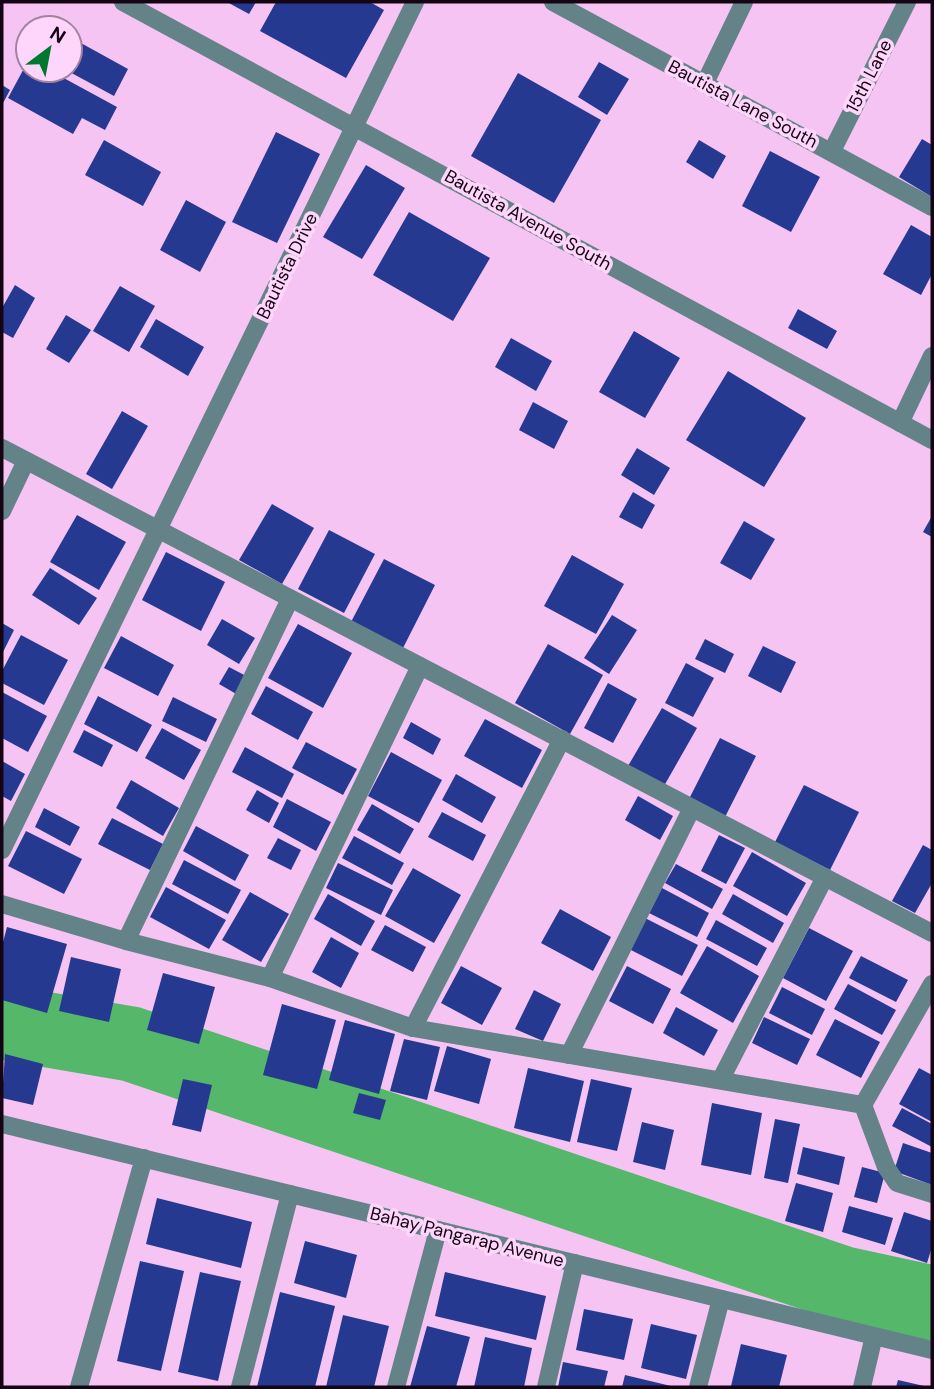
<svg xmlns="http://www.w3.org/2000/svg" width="934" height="1389" font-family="'DM Sans',sans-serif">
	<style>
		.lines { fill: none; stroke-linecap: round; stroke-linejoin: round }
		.river { stroke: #55b76a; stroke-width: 75 }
		.building { fill: #253990 }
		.pedestrian { stroke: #638388; stroke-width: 18 }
		.minor { stroke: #638388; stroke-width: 18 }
		.tertiary { stroke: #638388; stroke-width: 18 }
		.labels { text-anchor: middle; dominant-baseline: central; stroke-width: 7; stroke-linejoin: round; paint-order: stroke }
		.street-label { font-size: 18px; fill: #150514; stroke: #fed5fb }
	</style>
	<rect width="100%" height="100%" fill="#f6c4f3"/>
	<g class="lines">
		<path class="river" d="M2,1022L131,1044L844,1284L932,1303"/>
	</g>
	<path class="building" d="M227,2H256L249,14Z
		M276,2H370L384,10L346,78L260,31Z
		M70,37L128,69L114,96L66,70H70Z
		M28,61V70H49L117,107L105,130L82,118L73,134L8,98Z
		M599,62L629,79L607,115L578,97Z
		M518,73L601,120L554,203L471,156Z
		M2,85L10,90L2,105Z
		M276,132L320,154L277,243L232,222Z
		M922,139L932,145V197L899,177Z
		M104,140L161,172L143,206L85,175Z
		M699,140L726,156L713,179L686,162Z
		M770,151L820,177L791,232L742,206Z
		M366,165L405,188L362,259L323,237Z
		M186,200L226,222L200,272L160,250Z
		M409,212L490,258L453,321L373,275Z
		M911,225L932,237V274L921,295L883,274Z
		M15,285L35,298L13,338L2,332V308Z
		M120,286L155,306L129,352L93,331Z
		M798,309L837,331L827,349L788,328Z
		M66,315L91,330L69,363L46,349Z
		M156,319L204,347L188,376L140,347Z
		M634,331L680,358L645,418L599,392Z
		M511,338L552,361L536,391L495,367Z
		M728,371L806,418L764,487L686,440Z
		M533,402L568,421L554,449L519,430Z
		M122,411L148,426L112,489L86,474Z
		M637,448L670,468L654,495L621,475Z
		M633,492L655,505L642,529L619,517Z
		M272,504L314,528L282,584L239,560Z
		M77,515L126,542L99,590L50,562Z
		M932,516V537L923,532Z
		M744,521L775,539L751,580L720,563Z
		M329,530L375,554L344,613L298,589Z
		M166,552L225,582L201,631L142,600Z
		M572,555L624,584L596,634L544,606Z
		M384,559L435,585L403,648L351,622Z
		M50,568L97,598L79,625L32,595Z
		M612,615L637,630L609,674L584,658Z
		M222,619L255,638L239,664L207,645Z
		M2,623L14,630L2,654Z
		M298,624L352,653L323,708L268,678Z
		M21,635L68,660L44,705L2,683V671Z
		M121,636L174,665L158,696L104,668Z
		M705,639L734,654L725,673L695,659Z
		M548,644L603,675L570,734L515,703Z
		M763,646L796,662L781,693L748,676Z
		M686,663L714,678L693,717L665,703Z
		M229,667L248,677L238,695L219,684Z
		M608,683L637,699L613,743L584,728Z
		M266,686L313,712L298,740L251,714Z
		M2,692L47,716L28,752L2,738Z
		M98,696L152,725L137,752L84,724Z
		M173,697L217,719L206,742L162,721Z
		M662,708L697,728L664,786L628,766Z
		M485,719L542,750L522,788L464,756Z
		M411,722L441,739L433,755L403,738Z
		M162,728L201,750L184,780L145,758Z
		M84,730L113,745L102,767L73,752Z
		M720,738L756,756L725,817L689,799Z
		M306,742L357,769L343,795L292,768Z
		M245,747L294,774L282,798L232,772Z
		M391,752L442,780L419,823L368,796Z
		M2,761L25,774L11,801L2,796Z
		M456,774L496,797L482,823L442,800Z
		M131,780L179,808L163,836L116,808Z
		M804,785L859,812L830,870L775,842Z
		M257,790L279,803L269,823L246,810Z
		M638,796L673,816L660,840L625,820Z
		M287,799L331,822L316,851L273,827Z
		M372,804L414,829L400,854L357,830Z
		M44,808L80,827L70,846L35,827Z
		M442,812L486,835L473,861L428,837Z
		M112,818L163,844L150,870L98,844Z
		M196,826L249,855L235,881L183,851Z
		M26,831L82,859L64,894L8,866Z
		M719,835L745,848L726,884L701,871Z
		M354,836L404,863L392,885L342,858Z
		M278,838L301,850L291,870L267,858Z
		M923,845L932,850V883L915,913L892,901Z
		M752,852L806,883L787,916L733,886Z
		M184,860L241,890L228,914L172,884Z
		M338,863L393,890L381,915L326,888Z
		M676,864L723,889L712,909L665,883Z
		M413,868L461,895L434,943L385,916Z
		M166,887L226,920L209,949L150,917Z
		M662,888L709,913L697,937L649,913Z
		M250,892L289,914L261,962L222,940Z
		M328,894L375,921L361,946L314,919Z
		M733,894L784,923L773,943L722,914Z
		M560,909L611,937L593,971L541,943Z
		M645,918L698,945L682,976L629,949Z
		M716,920L767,948L757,966L706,939Z
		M385,925L426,947L413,972L371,950Z
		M7,927L67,944L47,1013L2,1000V946Z
		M809,928L853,951L826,1001L783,978Z
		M331,937L359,953L341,988L312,972Z
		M707,946L759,976L733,1023L680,993Z
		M861,956L908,980L896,1002L849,978Z
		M71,957L121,969L109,1022L59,1011Z
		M461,966L502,988L482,1025L441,1003Z
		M627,966L671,989L653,1024L609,1001Z
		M163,973L215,987L199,1044L147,1030Z
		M848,984L896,1010L882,1035L834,1009Z
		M782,987L825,1009L812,1035L769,1013Z
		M534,990L561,1004L543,1041L515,1029Z
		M282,1004L336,1020L317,1089L263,1075Z
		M676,1007L718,1030L704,1056L663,1033Z
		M764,1017L810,1039L797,1065L752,1043Z
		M835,1019L880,1042L861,1078L816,1055Z
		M345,1020L395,1034L379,1094L329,1080Z
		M404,1039L440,1047L427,1100L390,1091Z
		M447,1046L491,1059L479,1104L434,1091Z
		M5,1054L43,1064L33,1105L2,1098Z
		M528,1068L584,1081L570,1142L514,1128Z
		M919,1068L932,1075V1122L899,1104Z
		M183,1079L212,1085L201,1132L172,1125Z
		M591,1079L632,1088L617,1151L577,1142Z
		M359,1093L386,1100L380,1120L353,1113Z
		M712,1103L762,1113L751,1175L701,1165Z
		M902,1108L932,1124V1147L892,1126Z
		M775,1119L800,1124L788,1183L764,1178Z
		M642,1122L674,1130L665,1170L633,1162Z
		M903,1143L932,1153V1185L894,1171Z
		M803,1147L845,1157L839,1185L797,1174Z
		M862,1167L885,1173L877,1203L854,1197Z
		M796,1183L833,1193L823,1232L785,1221Z
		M157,1198L252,1222L241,1268L146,1244Z
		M849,1206L893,1218L885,1245L842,1232Z
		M904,1212L932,1221V1247L927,1263L891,1251Z
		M305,1241L357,1255L346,1298L294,1283Z
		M140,1261L184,1271L161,1371L117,1361Z
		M200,1272L241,1281L218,1381L178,1372Z
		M445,1272L546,1296L536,1340L435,1316Z
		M280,1292L335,1306L315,1387H257Z
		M584,1309L633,1319L624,1360L576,1350Z
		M343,1315L389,1326L374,1387H326Z
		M651,1324L697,1335L686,1379L641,1368Z
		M427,1326L470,1337L456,1387H410Z
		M485,1337L532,1348L524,1387H474Z
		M741,1344L787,1355L779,1387L731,1386Z
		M563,1362L608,1371L604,1387H558Z
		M625,1375L671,1386V1387H622Z
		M898,1380L924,1386L923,1387H896Z"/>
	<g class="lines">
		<path class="pedestrian" d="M705,83L744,2
			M832,151L907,2
			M2,511L26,461
			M126,941L290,599
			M270,978L420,666
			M413,1028L562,739
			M569,1055L692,808
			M721,1079L825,877
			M240,1387L290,1194
			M396,1387L438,1230
			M546,1387L575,1263
			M698,1387L721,1299"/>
		<path class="minor" d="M553,2L932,207
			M900,423L932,356
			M2,448L932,933
			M2,850L415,2
			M2,904L126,941L270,978L413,1028L863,1105L932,984
			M863,1105L886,1167L897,1183L932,1194
			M2,1124L932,1350
			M79,1387L144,1158
			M862,1387L874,1336"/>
		<path class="tertiary" d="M123,2L932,440"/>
	</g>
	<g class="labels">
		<g class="street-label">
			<text transform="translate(869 76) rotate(-63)">15th Lane</text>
			<text transform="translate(743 104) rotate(28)">Bautista Lane South</text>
			<text transform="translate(528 220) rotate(29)">Bautista Avenue South</text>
			<text transform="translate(287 266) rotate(-64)">Bautista Drive</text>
			<text transform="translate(467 1237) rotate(14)">Bahay Pangarap Avenue</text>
		</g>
	</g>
	<rect width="934" height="1389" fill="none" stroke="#150514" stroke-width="7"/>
	<g transform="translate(49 49) rotate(32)"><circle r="33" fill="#fed5fb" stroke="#a1829f" stroke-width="2"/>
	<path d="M0-5L12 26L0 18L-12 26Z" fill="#00782f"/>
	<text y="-10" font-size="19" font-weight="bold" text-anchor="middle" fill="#150514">N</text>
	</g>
</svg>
